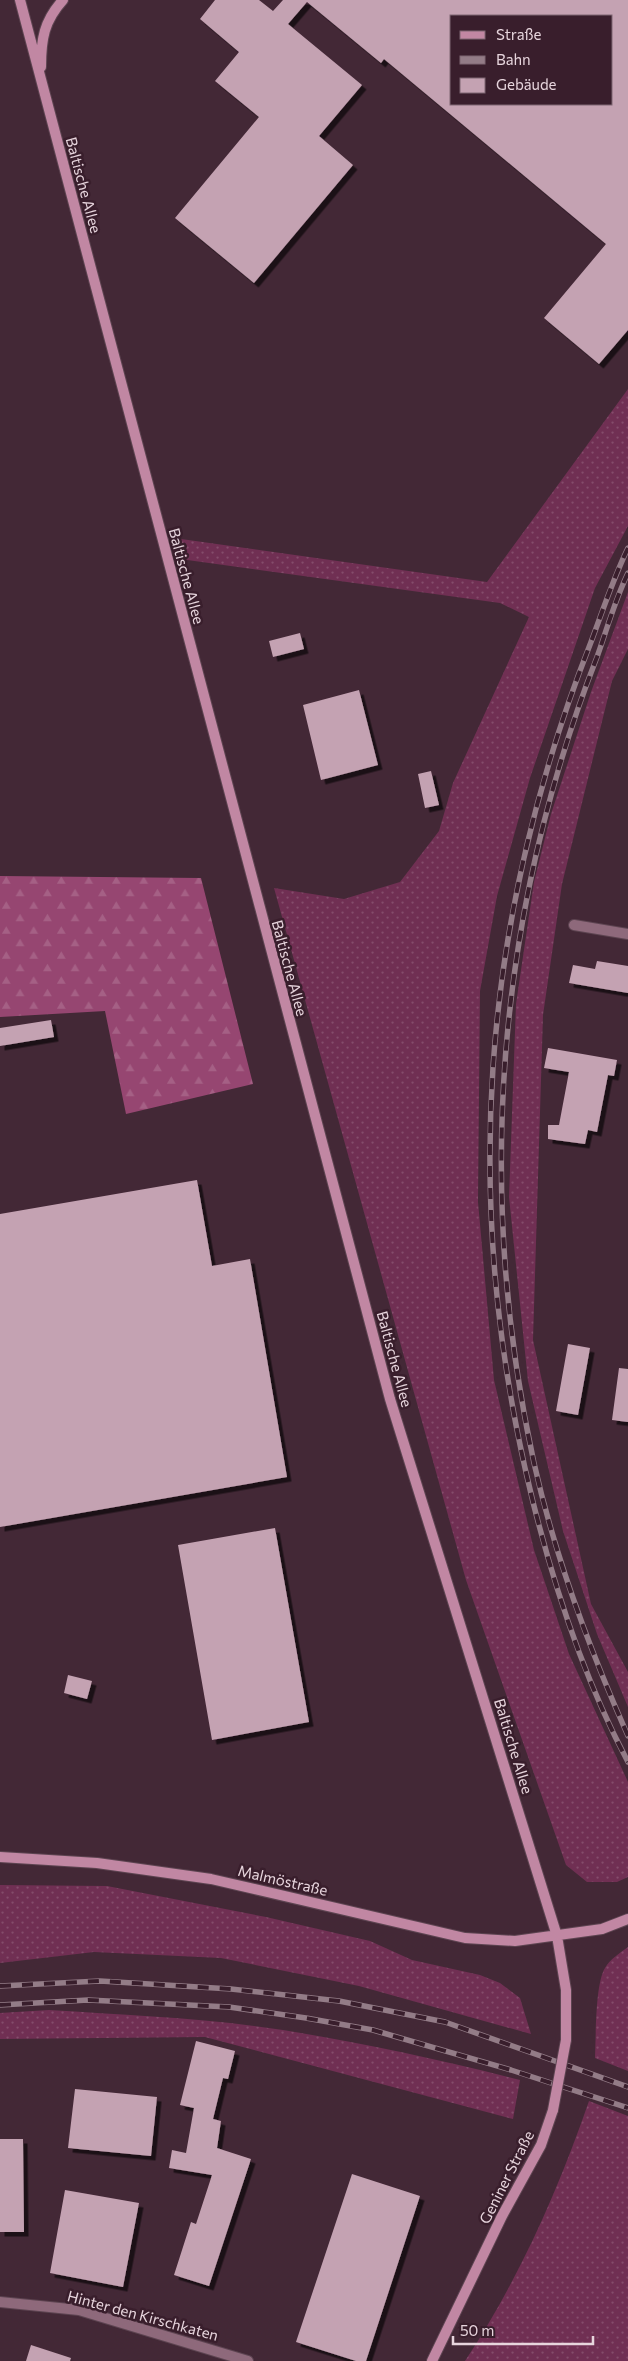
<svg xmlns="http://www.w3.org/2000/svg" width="628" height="2361" font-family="Commissioner,sans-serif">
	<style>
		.grass { fill: url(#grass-dots) }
		.forest { fill: url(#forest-firs) }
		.building { fill: #c4a2b2; fill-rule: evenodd; filter: url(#shadow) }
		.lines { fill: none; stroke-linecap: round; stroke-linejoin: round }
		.street-casing { stroke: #5d4451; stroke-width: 12 }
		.secondary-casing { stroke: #5d4451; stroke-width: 12 }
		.street { stroke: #8e697b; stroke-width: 10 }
		.secondary { stroke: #c187a3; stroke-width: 10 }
		.rail-casing { stroke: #937c87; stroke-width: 5.5 }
		.rail { stroke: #391e2c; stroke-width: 4; stroke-dasharray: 11; stroke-linecap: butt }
		.secondary-bridge-casing { stroke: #5d4451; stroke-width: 12; stroke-linecap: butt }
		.secondary-bridge { stroke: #c187a3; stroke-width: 10 }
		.labels { text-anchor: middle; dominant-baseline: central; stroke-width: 5; stroke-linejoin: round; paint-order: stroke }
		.street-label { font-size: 15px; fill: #e7d5dd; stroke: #391e2c }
	</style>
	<defs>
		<pattern id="grass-dots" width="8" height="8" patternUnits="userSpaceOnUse" patternTransform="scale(1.25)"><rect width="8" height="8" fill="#702f53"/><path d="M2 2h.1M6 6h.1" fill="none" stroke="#844c6b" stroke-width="1.8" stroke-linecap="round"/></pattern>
		<pattern id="forest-firs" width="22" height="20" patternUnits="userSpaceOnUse" patternTransform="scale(1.25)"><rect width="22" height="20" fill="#964671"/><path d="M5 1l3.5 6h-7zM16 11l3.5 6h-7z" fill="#a56085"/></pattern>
		<filter id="shadow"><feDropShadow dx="4.5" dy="4.5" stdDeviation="0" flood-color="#0009"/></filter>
	</defs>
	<rect width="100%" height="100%" fill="#432836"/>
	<path class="grass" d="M628,389V526L595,588L530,778L497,896L480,991L478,1202L494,1380L534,1550L569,1654L628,1782V1877L617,1882H587L566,1865L466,1580L274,888L344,899L400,882L439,831L453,783L529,617L500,603L180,559L174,538L487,582Z
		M628,592V649L612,681L562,884L543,1015L533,1340L591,1604L628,1672V1707L597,1634L563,1531L528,1381L509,1197L516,1004L534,882L551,814L591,692Z
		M0,1885L107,1886L266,1917L370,1941L412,1960L480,1975L500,1983L520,1998L531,2034L359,1986L221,1958L94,1952L0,1963Z
		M628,1947V2071L595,2058C596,2038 595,1984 605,1968C610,1959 620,1953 628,1947Z
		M49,2010C127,2015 206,2018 283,2030C363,2043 442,2060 520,2080L513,2119L205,2037L0,2039V2013Z
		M589,2101L628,2116V2361H465C518,2281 558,2191 589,2101Z"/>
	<path class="forest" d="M0,876L201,878L253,1084L126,1114L105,1011L0,1017Z"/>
	<path class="building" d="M215,0H259L273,11L283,0H628V330L599,364L544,318L606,244L384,59L381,63L307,2L288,24L362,85L319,136L353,165L254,283L175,218L259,117L215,81L239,52L200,19ZM452,16H612V104H452Z
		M300,633L304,649L273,657L269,641Z
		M359,690L378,765L321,780L303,705Z
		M431,771L439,805L425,808L418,774Z
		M597,961L628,966V993L569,983L573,965L595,969Z
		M51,1020L54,1037L0,1046V1028Z
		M548,1048L617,1060L614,1076L608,1075L597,1132L588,1130L585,1144L548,1139V1125H559L569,1072L544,1068Z
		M197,1180L212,1266L250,1259L287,1477L0,1527V1214Z
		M568,1344L590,1348L578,1415L556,1411Z
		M619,1368L628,1369V1422L612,1420Z
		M275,1528L309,1722L212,1740L178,1545Z
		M68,1675L92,1681L87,1699L64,1693Z
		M196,2041L235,2051L228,2079L223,2078L213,2119L221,2121L217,2148L251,2159L209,2286L174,2275L191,2222L196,2224L212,2175L169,2168L172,2150L186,2153L194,2108L180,2105Z
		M75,2089L157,2097L151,2156L68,2148Z
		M0,2139H23L24,2232H0Z
		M352,2174L420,2196L366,2361H356L296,2342Z
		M65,2190L139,2203L123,2287L50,2273Z
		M31,2345L71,2358L70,2361H26Z"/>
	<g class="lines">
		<defs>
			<path id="street" d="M574,925L628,934
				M0,2302L79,2310L248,2361"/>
			<path id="secondary" d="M20,0L390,1399L557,1936L566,1990V2040
				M41,67C41,39 44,21 63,0
				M0,1857L97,1863L211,1879L465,1938L515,1941L602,1929L628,1919
				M432,2361L502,2216L541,2145L553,2110"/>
		</defs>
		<use href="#street" class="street-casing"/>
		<use href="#secondary" class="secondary-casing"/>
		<use href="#street" class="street"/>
		<use href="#secondary" class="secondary"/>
		<defs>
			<path id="rail" d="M628,548C613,579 603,610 591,642C480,924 460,1207 533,1502C555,1590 585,1681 628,1762
				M628,573C615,600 607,629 597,657C496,916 475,1192 534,1463C555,1557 589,1648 628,1736
				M0,1986L100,1981L231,1989L339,2001L445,2022L628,2087
				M0,2005L88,2000L229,2007L306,2018L373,2030L511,2070L628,2108"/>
		</defs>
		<use href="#rail" class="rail-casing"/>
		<use href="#rail" class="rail"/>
		<defs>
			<path id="secondary-bridge" d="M553,2110L566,2040"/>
		</defs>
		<use href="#secondary-bridge" class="secondary-bridge-casing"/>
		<use href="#secondary-bridge" class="secondary-bridge"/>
	</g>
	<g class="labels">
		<g class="street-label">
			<text transform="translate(84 185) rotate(75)">Baltische Allee</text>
			<text transform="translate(187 576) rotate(75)">Baltische Allee</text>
			<text transform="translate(290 968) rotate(75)">Baltische Allee</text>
			<text transform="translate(395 1359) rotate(75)">Baltische Allee</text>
			<text transform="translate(514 1746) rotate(73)">Baltische Allee</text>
			<text transform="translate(283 1880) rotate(13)">Malmöstraße</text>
			<text transform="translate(506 2177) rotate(-63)">Geniner Straße</text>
			<text transform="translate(143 2315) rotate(15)">Hinter den Kirschkaten</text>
		</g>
	</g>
	<rect x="450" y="15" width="162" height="90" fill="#391e2c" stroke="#7f6773"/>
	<rect x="460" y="31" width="25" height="8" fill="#c187a3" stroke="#7f6773"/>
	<text x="496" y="40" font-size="15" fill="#e7d5dd">Straße</text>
	<rect x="460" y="56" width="25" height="8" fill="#937c87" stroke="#7f6773"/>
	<text x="496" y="65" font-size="15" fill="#e7d5dd">Bahn</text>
	<rect x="460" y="78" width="25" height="15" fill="#c4a2b2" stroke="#7f6773"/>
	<text x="496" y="90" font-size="15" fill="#e7d5dd">Gebäude</text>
	<path d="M453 2336v8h140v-8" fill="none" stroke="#e7d5dd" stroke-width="2.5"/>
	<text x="460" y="2336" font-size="15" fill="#e7d5dd" stroke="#391e2c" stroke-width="4" paint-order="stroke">50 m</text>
</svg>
